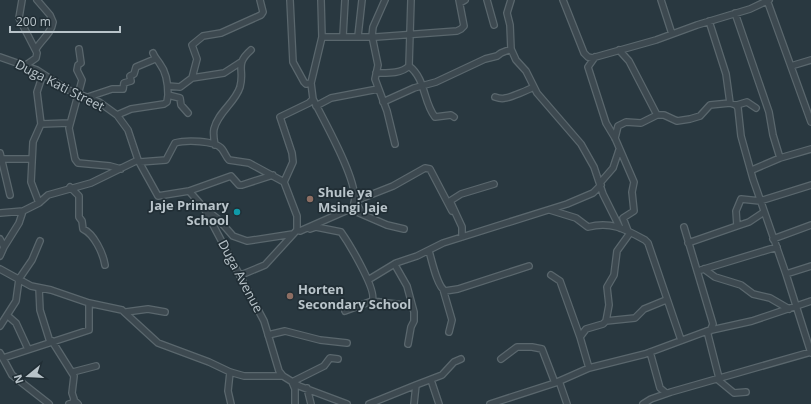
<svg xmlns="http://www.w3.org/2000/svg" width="811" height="404" font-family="'Open Sans',sans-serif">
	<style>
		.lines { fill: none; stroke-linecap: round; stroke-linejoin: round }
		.minor-casing { stroke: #5a676d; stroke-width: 8 }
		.minor { stroke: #3d4950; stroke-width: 5.5 }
		.education-dot { fill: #8d6e63; stroke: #212e35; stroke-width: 1.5 }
		.culture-dot { fill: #0f9aa8; stroke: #212e35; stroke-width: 1.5 }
		.labels { text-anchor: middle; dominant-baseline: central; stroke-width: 3.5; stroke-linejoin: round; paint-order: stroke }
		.street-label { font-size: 13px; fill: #b9c4ca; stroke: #212e35 }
		.poi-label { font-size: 13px; font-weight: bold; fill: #b9c4ca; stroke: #212e35; text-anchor: start }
	</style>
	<rect width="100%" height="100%" fill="#293840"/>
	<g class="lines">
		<defs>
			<path id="minor" d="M22,0L19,18L37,53L36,58L26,65
				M290,0L293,62L304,82L306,84L311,83
				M385,0L373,27L372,36L378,65L375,79L387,111L395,144
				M487,0L494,25
				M511,0L507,13L510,25L511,49L516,60L526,71L537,93L581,144L594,167L603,194L620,228
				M563,0L584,53L588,57L592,58L656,40L697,25L750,9L769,0
				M661,0L672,34
				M767,0L811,122
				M460,3L465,0
				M735,13L769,112L773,135L780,158
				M709,21L726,74L730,103L736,105L738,108L741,136L753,179L786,274L811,353
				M343,36L345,0
				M358,36L362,0
				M322,37H376L457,31L461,29L464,26L459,0
				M36,49C42,39 51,34 53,22L50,15L37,0
				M79,49L81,63L78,65L77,70L82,80L69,128L75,159L78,163L110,166L121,169
				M619,50L629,61L657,115
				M153,53C155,58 157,59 160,64C167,73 168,85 168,95
				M0,57L37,70L66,89L99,102L117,115L128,130L138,160
				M595,57L588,67L606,123L615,138L634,182L632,192L634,211L623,218L628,231
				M409,66C426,79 423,102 435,117L451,115L454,117
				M791,66L811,60
				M376,73C387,73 401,74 409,66L411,0
				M192,78L224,73L241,62
				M168,86L180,87L192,78L197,59L192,45L203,36L221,33L261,15L263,12L260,0
				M88,97L112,89H123L124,83L131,81L130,76L134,74L136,67L155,59
				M495,97C498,98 502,99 505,98C509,98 531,89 533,87
				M313,99C323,119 360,184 354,203
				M383,102L414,88L436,82L485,59L497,56L501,53L511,49
				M737,105L747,102L756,108
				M316,106L331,98L378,89
				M117,115L131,109L164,104L167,102L168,95L180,98L181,105L188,113
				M41,124L37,92L43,74
				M615,138L618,126L626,122L641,123L657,115H664L677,121L690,119L700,116L710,105L730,103
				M215,145C214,140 213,134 214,129C218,112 235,103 240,87C245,69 234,65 251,50
				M0,153L10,195
				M0,159H32
				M140,162L166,160L175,143C185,140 215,140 222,149C225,153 226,157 229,160L249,163L284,182L297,216V230
				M752,170L780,158L811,149
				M284,182L293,162L292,153L280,117L309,103L313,99L311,83L322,37L321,0
				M600,183L613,168L619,150
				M70,187L79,196V217L82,221L83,229C94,234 103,253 105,265
				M189,191L231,176L239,185H242L273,175
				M39,203L31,182L33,142L41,124L69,123
				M205,209L219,220L233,236L247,241L293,234
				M550,210L576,218L588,227C611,221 625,229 645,240L648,243L681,340
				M0,213L23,211L39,203L48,195L91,183L138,160L158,196L189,191L204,208L264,321L279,371L283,376L299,386L347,404
				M362,213L355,201L393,186L425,168L430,169L452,211
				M737,226L749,222L764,212
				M684,227L710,314L713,324L710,331
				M310,229L316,227L341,232C348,242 378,291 372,301L345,311
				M462,237V227L450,201L461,194L494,184
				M0,239L4,247L0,256
				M773,239L811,225
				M688,243L737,226L736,211L741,199L760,201L811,185
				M4,247L19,223L23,211
				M429,251C432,261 437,286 445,291L458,289L529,266
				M395,265L407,286L414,312V321L411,327L408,344
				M0,269L31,286L51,290L89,303L122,310L158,343L209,362L230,372L244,376H283
				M704,269L715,277L741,285L753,294L770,298L789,309
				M701,270L777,247
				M786,274L811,266
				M241,275L265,265L297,230L300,231L350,209L387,225L404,229
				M551,275L560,281L580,337
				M368,280L396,263L417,256L443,243L567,204L593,193L601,185
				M39,288L40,310L50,342
				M443,289L452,320L449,332
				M372,301L412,306
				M126,312L148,309L165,312
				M8,316L16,323L28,349
				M606,321L635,318L644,309L666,300
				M0,326L16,301L19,279L32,260L40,241
				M707,331L719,378
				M268,335L285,331L320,340L347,343
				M52,341L74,376L72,393L74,399L73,402
				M650,352L660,388L666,393
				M0,353L12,375L49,404
				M3,358L89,330V303
				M501,359L517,347H532L542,349L555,383
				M589,368L580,337L586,329L603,324L606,321L609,305L607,287L614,275L617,251L630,233
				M73,372L96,366
				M230,372L228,391L231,404
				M717,379L734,393L746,392
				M431,380L439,404
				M559,381L567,404
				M307,388L311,404
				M69,404L76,402L78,404
				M295,404V389L292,382L324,366L330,358L338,359
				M369,404L416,385
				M414,404L416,385L442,375L454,362L461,359
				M490,404L555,383L589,368L645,354L707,331L752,321L811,301
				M643,404L651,399L671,392L811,352"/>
		</defs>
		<use href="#minor" class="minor-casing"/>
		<use href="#minor" class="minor"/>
	</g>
	<g class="education-dot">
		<circle cx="310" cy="199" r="4"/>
		<circle cx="290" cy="296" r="4"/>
	</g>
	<circle class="culture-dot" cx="237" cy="212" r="4"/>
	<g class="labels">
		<g class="street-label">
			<text transform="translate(60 85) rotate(27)">Duga Kati Street</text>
			<text transform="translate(241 276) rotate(62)">Duga Avenue</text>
		</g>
		<g class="poi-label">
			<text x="318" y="192">Shule ya<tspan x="318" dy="15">Msingi Jaje</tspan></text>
			<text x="229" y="205" text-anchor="end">Jaje Primary<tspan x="229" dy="15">School</tspan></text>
			<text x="298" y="289">Horten<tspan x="298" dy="15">Secondary School</tspan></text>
		</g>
	</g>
	<g transform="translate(28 376) rotate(252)" stroke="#212e35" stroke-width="3" paint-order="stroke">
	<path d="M0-3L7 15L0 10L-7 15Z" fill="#b9c4ca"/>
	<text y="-6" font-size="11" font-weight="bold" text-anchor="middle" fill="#b9c4ca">N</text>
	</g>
	<path d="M10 26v6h110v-6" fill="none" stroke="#b9c4ca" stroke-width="2"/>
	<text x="16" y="26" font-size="12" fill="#b9c4ca" stroke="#212e35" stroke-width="3" paint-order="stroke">200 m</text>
</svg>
